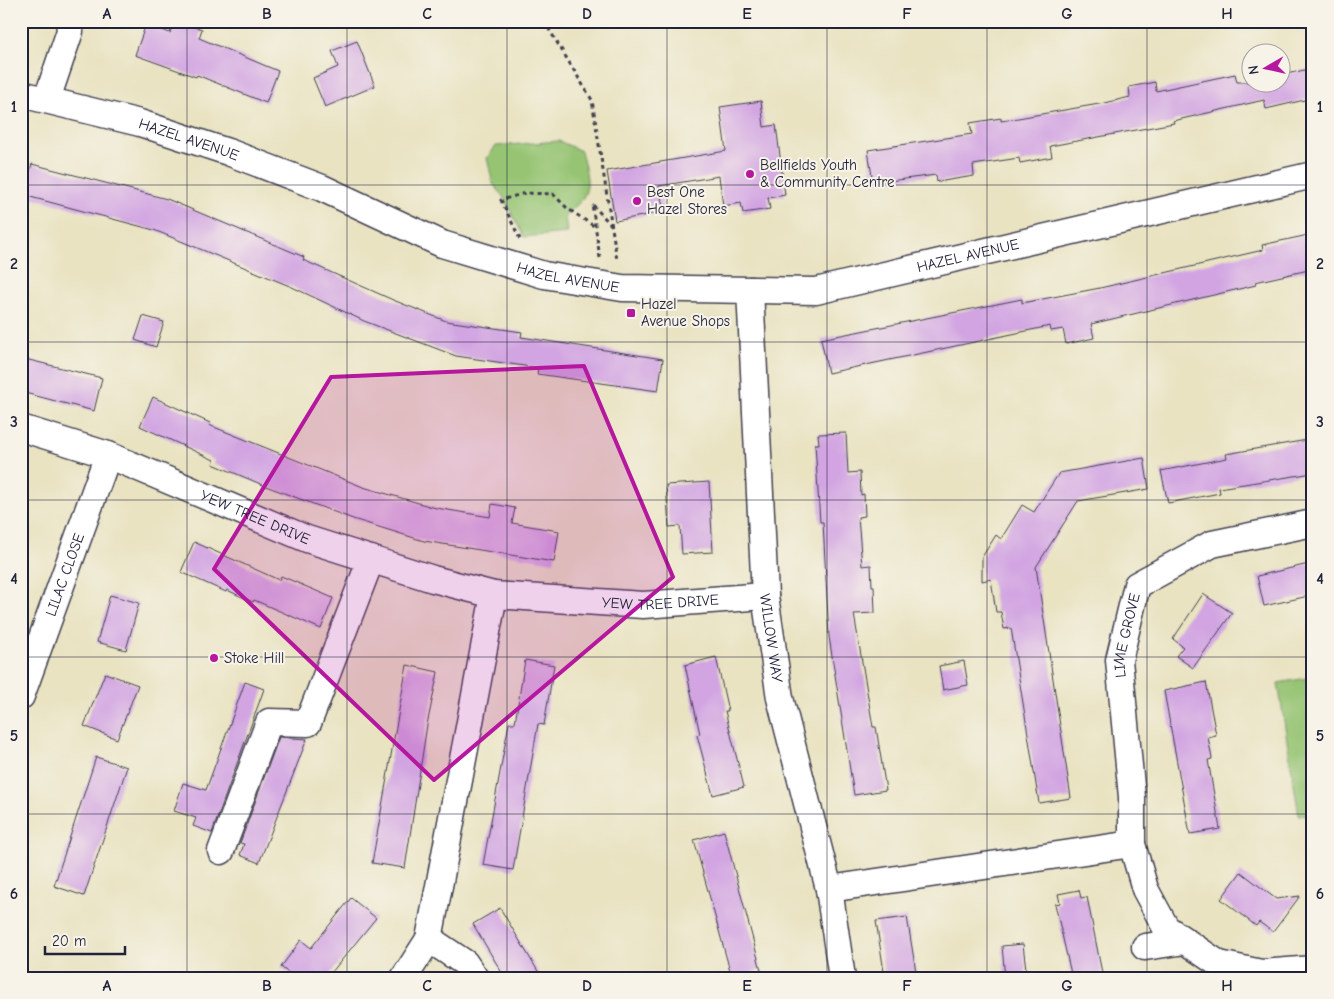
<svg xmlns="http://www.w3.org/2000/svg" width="1334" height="999" font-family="'Comic Neue',sans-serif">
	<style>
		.green { fill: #96c473; stroke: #5c7357 }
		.building { fill: #d2a5e2 }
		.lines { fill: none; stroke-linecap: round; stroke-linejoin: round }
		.minor-casing { stroke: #403f4f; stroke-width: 29 }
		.path { stroke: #403f4f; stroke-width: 3; stroke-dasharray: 4 4; stroke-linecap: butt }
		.minor { stroke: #fff; stroke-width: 26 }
		.marked { fill: #b5179e; fill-opacity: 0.2; stroke: #b5179e; stroke-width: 4; stroke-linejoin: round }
		.grid { fill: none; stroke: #22223b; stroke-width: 1; stroke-opacity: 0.55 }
		.poi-dot { fill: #b5179e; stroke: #f7f3e8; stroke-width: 2 }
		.labels { text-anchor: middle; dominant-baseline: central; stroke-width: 4; stroke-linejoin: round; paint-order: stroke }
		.street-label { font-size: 15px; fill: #22223b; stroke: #f7f3e8 }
		.poi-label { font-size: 15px; fill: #22223b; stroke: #f7f3e8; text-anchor: start }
		.neatline { fill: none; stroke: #22223b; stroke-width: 2 }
		.grid-label { font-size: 16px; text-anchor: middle; font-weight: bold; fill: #22223b }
	</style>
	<rect width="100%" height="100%" fill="#f7f3e8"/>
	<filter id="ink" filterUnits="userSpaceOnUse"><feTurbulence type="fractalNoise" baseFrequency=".02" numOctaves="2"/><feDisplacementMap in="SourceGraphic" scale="10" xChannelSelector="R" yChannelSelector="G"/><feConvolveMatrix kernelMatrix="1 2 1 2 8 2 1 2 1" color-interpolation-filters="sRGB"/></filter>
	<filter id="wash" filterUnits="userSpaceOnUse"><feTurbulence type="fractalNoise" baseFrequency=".0096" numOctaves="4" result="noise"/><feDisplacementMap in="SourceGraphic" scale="20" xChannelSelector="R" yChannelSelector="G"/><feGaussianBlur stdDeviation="1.12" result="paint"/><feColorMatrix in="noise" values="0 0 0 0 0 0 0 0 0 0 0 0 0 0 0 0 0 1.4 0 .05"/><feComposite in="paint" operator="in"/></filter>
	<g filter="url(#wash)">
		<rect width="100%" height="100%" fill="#e9e3c2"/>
		<path class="green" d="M559,141L581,151C589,185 594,192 565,216L567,233L524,237L502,195L493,184L487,158L496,146Z
			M1313,677V814L1299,816L1278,683Z"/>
		<g id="blocks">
			<path class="building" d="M174,21L202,29L199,38L278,71L266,103L197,75L196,77L135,55L146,24L170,33Z
				M357,41L375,86L325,107L313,78L338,67L332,51Z
				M1313,68V98L1266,109L1264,100L1173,121L1174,123L1050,146L1052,157L1020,163L1019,158L973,165L974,176L937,182L936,175L873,183L868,150L972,134L970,123L1001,118V121L1105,103L1130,97L1129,87L1155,82L1156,91L1235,74L1237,82H1282V75Z
				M761,101L764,127L776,125L785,195L768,198L770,209L743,213L741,203L723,206L719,176L659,186L664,212L615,221L607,171L726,151L720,107Z
				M32,164L167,199L304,257L303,260L393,300L446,321L522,332L521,337L663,359L658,391L537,374L538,368L456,356L364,321L292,287L154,230L23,195Z
				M1313,234V269L1255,282L1256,285L1091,324L1094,338L1066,344L1063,329L1051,331L1050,326L828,373L821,339L1022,299V303L1100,288L1263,250L1262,245Z
				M143,316L164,322L156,347L135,340Z
				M21,358L102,378L94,411L21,392Z
				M153,397L210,423L209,425L363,487L436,508L490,517L492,504L515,508L512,523L559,531L554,562L424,541L353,519L263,485L213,464L214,460L140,426Z
				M846,433L848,473L860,472L861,495L864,494L865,516L858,517L862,566L871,565L872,586H874L875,613L854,614L873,727H876L886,790L854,795L829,637L823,522H820L815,444H819L818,434Z
				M1313,439V473L1219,488L1220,493L1168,503L1161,471L1227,458L1226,454Z
				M1144,458L1149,489L1078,501L1036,567L1071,798L1039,803L1011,628L1004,629L1001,612H996L991,579L982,581V557L996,535L1001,539L1022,505L1034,512L1059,473Z
				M709,482L713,552L682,554L680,526L669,527L666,485Z
				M194,542L279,580L281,576L333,598L321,629L254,600L253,602L227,590L226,592L181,572Z
				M1313,563V595L1264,606L1257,576Z
				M1203,594L1232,613L1193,668L1176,656L1183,647L1173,639Z
				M110,595L139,603L126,650L97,642Z
				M716,657L728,711H725L744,787L713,795L697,735L700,734L685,665Z
				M525,660L554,665L544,725L538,724L513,870L483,865L509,723H515Z
				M964,661L968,685L943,690L939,666Z
				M407,665L438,672L427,725L405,868L372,863Z
				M105,673L138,685L117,739L84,726Z
				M245,682L264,689L212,833L193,826L196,818L174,811L183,783L206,790Z
				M1206,682L1216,735L1208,737L1212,759L1208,760L1220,829L1190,834L1164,691Z
				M279,737L307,739L259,863L240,855L244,844L240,843Z
				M96,757L127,767L84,896L54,886Z
				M724,831L761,970L732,978L694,840Z
				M1241,872L1276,899L1300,896L1273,932L1259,922L1256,926L1221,899Z
				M1079,890L1081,898L1087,897L1103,978H1072L1055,904L1060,903L1058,894Z
				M351,898L376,918L327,978H295L281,967L301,940L311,948Z
				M500,908L542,978H505L473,924Z
				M907,917L917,978H885L876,921Z
				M1023,944L1027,978H1005L1002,946Z"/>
		</g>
	</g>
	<g filter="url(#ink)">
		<use href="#blocks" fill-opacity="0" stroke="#403f4f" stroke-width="1"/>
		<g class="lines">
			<defs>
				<g id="minor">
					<path id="s1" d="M21,94L140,123L228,152L322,188L442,244L544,275L622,288L816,291L1313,175"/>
					<path d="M47,99L70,31L69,21"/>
					<path id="s2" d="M750,290L765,596L780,698L829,889L842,978"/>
					<path id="s3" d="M21,428L108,455L307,539L433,579L494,595L643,605L765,596"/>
					<path id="s4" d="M21,696L108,455"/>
					<path id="s5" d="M1132,844V797L1119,660L1137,585L1212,544L1313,523"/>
					<path d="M221,851L269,722L308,723L371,559"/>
					<path d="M829,889L1132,844L1145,889L1166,928L1219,964L1261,973L1313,969"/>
					<path d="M1145,947L1185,941"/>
					<path d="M404,978L429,939"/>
					<path d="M475,978L465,963L429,939L494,595"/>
				</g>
			</defs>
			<use href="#minor" class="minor-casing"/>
			<path class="path" d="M544,21L592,100L617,260
				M520,239L501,200L525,193L553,194L567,208L595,227
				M600,258L592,204L612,226"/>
			<use href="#minor" class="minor"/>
		</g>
	</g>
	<path class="marked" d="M584,366L673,577L434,780L214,569L331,377Z"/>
	<path class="grid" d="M187,21V978M347,21V978M507,21V978M667,21V978M827,21V978M987,21V978M1147,21V978M21,185H1313M21,342H1313M21,500H1313M21,657H1313M21,814H1313"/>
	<g class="poi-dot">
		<circle cx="750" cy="174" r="5"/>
		<circle cx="637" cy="201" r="5"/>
		<rect x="626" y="308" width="10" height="10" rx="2.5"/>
		<circle cx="214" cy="658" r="5"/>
	</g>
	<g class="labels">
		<g class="street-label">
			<text stroke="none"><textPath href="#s1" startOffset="174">HAZEL AVENUE</textPath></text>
			<text stroke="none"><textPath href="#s1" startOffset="984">HAZEL AVENUE</textPath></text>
			<text stroke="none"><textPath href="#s1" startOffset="579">HAZEL AVENUE</textPath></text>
			<text stroke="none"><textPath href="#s3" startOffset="251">YEW TREE DRIVE</textPath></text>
			<text stroke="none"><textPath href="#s4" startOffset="129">LILAC CLOSE</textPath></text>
			<text stroke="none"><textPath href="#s3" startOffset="669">YEW TREE DRIVE</textPath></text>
			<text stroke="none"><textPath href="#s5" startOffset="210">LIME GROVE</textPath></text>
			<text stroke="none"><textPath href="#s2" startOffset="349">WILLOW WAY</textPath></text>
		</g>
		<g class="poi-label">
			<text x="760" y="165">Bellfields Youth<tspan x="760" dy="17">&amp; Community Centre</tspan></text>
			<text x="647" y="192">Best One<tspan x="647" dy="17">Hazel Stores</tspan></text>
			<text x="641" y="304">Hazel<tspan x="641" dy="17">Avenue Shops</tspan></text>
			<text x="224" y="658">Stoke Hill</text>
		</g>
	</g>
	<rect width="1334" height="999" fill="none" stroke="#f7f3e8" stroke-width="55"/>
	<g transform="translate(1266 68) rotate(261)"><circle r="24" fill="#f7f3e8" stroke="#a29fa3"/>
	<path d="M0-4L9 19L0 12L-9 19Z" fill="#b5179e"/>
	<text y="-8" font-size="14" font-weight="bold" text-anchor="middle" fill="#22223b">N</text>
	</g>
	<path d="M45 946v8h80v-8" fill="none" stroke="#22223b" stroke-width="2.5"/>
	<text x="52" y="946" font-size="15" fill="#22223b" stroke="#f7f3e8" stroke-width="4" paint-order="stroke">20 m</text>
	<rect x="28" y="28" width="1278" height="944" class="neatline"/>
	<g class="grid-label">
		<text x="107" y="19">A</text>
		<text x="267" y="19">B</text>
		<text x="427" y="19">C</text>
		<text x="587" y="19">D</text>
		<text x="747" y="19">E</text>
		<text x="907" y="19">F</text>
		<text x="1067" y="19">G</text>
		<text x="1227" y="19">H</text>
		<text x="14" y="112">1</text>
		<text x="1320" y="112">1</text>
		<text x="14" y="269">2</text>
		<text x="1320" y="269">2</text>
		<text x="14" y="427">3</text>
		<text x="1320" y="427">3</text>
		<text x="14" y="584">4</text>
		<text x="1320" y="584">4</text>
		<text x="14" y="741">5</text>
		<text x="1320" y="741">5</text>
		<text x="14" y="899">6</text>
		<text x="1320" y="899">6</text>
		<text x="107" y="991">A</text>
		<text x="267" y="991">B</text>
		<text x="427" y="991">C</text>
		<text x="587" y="991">D</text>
		<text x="747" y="991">E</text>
		<text x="907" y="991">F</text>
		<text x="1067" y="991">G</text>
		<text x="1227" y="991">H</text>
	</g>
</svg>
